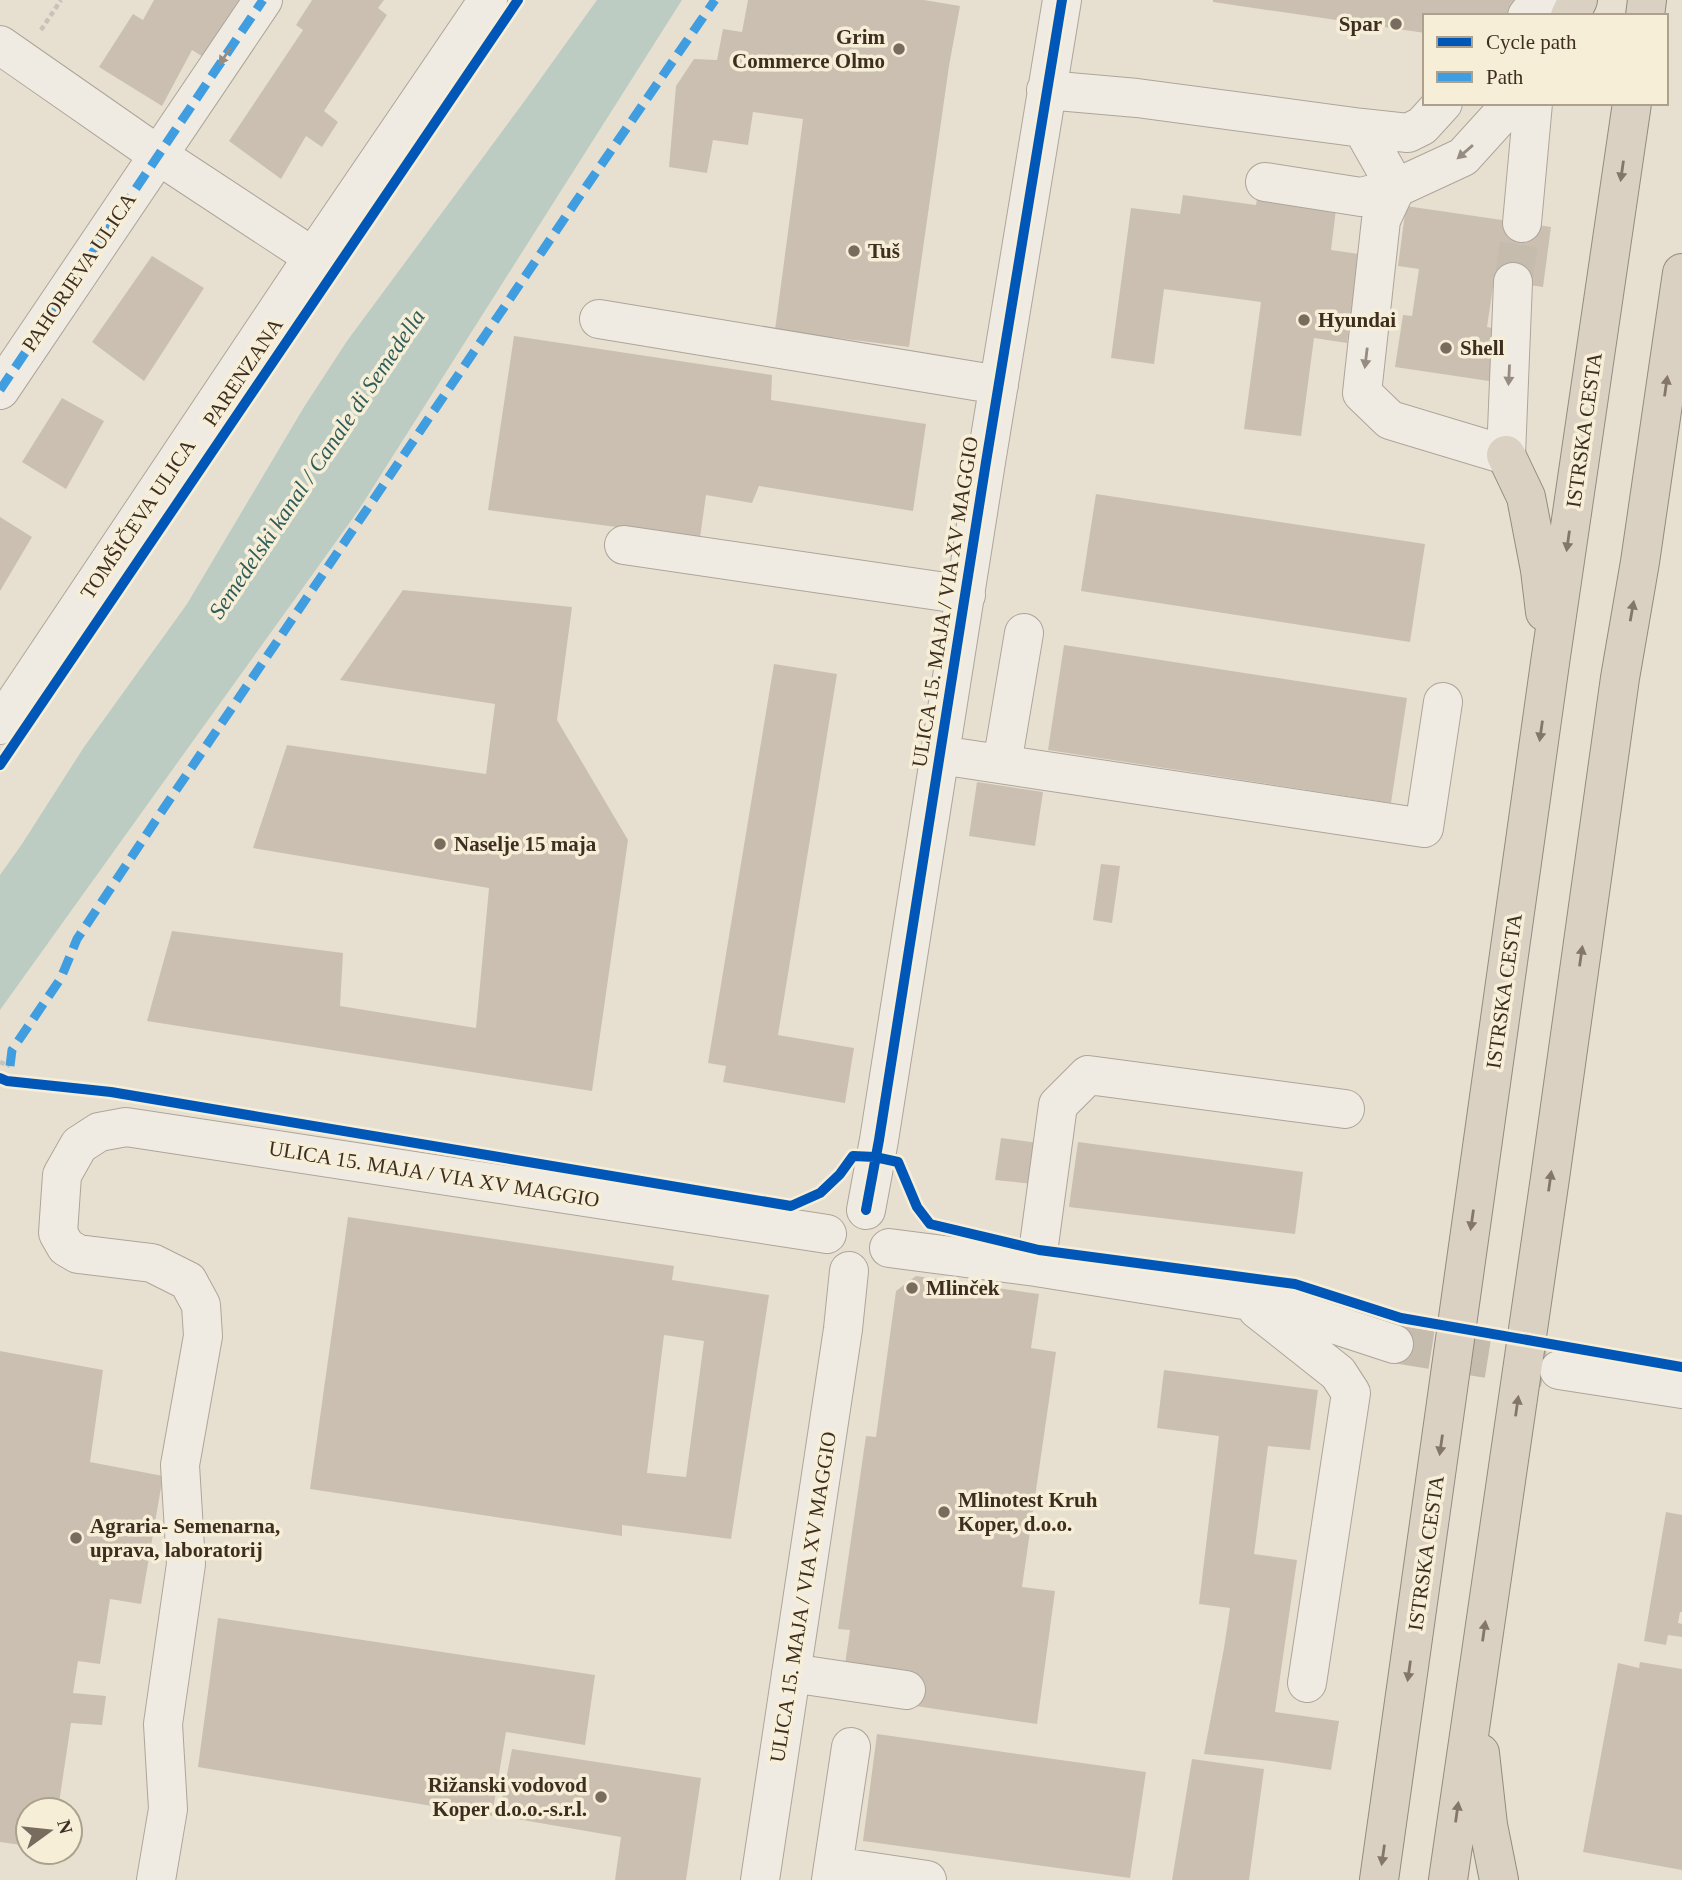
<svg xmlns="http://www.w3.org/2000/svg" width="1682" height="1880" font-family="Georgia,serif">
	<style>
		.water { fill: #bcccc2 }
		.building { fill: #cbbfb2; fill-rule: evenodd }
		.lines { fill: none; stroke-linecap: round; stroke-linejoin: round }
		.minor-tunnel { stroke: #c5bcae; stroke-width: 38; stroke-dasharray: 38 19; stroke-linecap: butt }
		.minor-casing { stroke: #ada599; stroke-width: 40 }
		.highway-casing { stroke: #928b80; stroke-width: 40 }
		.path { stroke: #c8c2b9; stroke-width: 4.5; stroke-dasharray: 5 3.5; stroke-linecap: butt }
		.minor { stroke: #efebe3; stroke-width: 38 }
		.highway { stroke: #dad1c2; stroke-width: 38 }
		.quiet { stroke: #3f9de0; stroke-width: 9; stroke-dasharray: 18 9; stroke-linecap: butt }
		.cycleway-casing { stroke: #f7eed8; stroke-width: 15 }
		.cycleway { stroke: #0057b8; stroke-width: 10 }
		.oneway { fill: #968c82 }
		.oneway2 { fill: #847769 }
		.poi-dot { fill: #786c5e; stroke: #f7eed8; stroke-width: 2.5 }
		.labels { text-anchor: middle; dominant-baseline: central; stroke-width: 7; stroke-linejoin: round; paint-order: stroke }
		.poi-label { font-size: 21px; font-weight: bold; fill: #3d2e20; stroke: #f7eed8; text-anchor: start }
		.street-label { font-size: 21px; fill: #3d2e20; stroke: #f7eed8 }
		.water-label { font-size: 23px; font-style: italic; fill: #2f5d5a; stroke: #f7eed8 }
	</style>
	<rect width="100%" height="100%" fill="#e7e0d1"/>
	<path class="water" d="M597,0H682L358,511L0,1010V875L22,844L84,747L187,604L304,407L347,341L526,99Z"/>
	<path class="building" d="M154,0H239L205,58L192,50L162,106L99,67L133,14L143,20Z
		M312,0H384L378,8L387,15L324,111L338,122L322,147L306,136L281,179L229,141L303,30L296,25Z
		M748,0H924L960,6L949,66L909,347L775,330L803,119L753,112L748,145L713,140L707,173L669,167L676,86L694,59L717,60L723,29L742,32Z
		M1213,0H1519L1517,16H1425V33L1213,2Z
		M1183,195L1256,205L1257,199L1336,209L1331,250L1359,254L1347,343L1314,338L1301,436L1244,429L1261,302L1164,289L1154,364L1111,358L1131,208L1180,214Z
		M1406,206L1551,227L1543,287L1494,280L1487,327L1497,329L1489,381L1395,367L1403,315L1412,316L1419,269L1398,266Z
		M152,256L204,288L144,381L92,342Z
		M514,336L772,375L771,400L926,424L913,511L759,486L752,503L706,495L700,538L488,510Z
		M62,398L104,421L66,489L22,462Z
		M1096,494L1425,544L1410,642L1081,591Z
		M0,517L32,537L0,591Z
		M403,590L572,607L557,720L628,840L592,1091L147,1021L172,931L343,953L340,1006L476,1028L489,888L253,848L287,745L486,774L495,704L340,680Z
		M1064,645L1407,698L1391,803L1048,750Z
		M774,664L837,674L778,1035L854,1048L845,1103L723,1082L726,1066L708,1063Z
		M977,782L1043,792L1035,846L969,836Z
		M1101,864L1120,866L1112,923L1093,920Z
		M1001,1138L1039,1143L1034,1184L995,1180Z
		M1078,1142L1303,1172L1295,1234L1069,1207Z
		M348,1217L674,1266L672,1280L769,1295L731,1539L622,1525V1536L310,1489ZM664,1335L704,1341L686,1477L647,1473Z
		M916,1276L1039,1294L1031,1348L1056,1352L1022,1587L1055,1591L1037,1724L909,1705L845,1664L850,1630L838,1629L866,1436L876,1437L896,1291Z
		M0,1351L103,1370L90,1462L163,1476L141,1604L110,1599L100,1664L78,1661L73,1693L106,1696L102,1725L71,1723L58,1810H28V1846L0,1842Z
		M1164,1370L1318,1390L1310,1450L1268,1446L1254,1554L1297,1560L1275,1712L1339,1721L1331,1770L1271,1761L1204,1754L1224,1648L1230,1608L1199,1604L1219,1436L1157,1428Z
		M1666,1512L1682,1515V1612H1680L1678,1623L1682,1624V1637L1668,1635L1666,1645L1644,1641Z
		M218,1618L595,1675L585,1745L506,1732L492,1816L198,1767Z
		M1640,1662L1682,1669V1870L1583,1852L1618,1663L1639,1668Z
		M877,1734L1146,1772L1130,1878L863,1841Z
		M512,1749L701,1778L686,1880H615L621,1837L499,1816Z
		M1192,1759L1264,1769L1249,1880H1172Z"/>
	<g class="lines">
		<path class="minor-tunnel" d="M1513,282L1522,223
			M1394,1344L1557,1370"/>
		<defs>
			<path id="minor" d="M1527,16L1539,0
				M0,45L158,155L313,257
				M1046,90L1137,98L1362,128L1396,188L1361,197L1265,182
				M1512,103L1463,157L1396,188L1381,220L1362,393L1390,420L1506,455L1513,282
				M1362,128L1408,133L1422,126L1443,103
				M1522,223L1533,103
				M599,319L999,385
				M0,390L263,0
				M624,545L966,595
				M0,725L313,257L488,0
				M940,755L1424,828L1443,702
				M1002,764L1024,633
				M866,1210L879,1140L986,462L1062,0
				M889,1248L1036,1267L1275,1305L1394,1344
				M1036,1267L1058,1105L1088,1075L1345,1109
				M1257,1309L1338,1373L1351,1393L1307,1683
				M1559,1370L1682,1389
				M791,1673L906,1690
				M833,1866L927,1880
				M156,1880L168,1809L163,1724L186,1564L180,1465L203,1336L201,1305L188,1281L152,1263L78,1254L66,1247L58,1233L62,1175L79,1145L99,1132L126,1127L827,1234
				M760,1880L843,1329L849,1271
				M831,1880L851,1747"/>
			<path id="highway" d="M1570,16L1578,0
				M1645,16L1647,0
				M1506,455L1526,497L1540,570L1545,612
				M1480,1753L1488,1825L1499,1880
				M1379,1880L1550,663L1632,103
				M1448,1880L1550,1178L1620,678L1640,562L1682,273"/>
		</defs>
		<use href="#minor" class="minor-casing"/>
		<use href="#highway" class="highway-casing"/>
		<path class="path" d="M41,30L61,0
			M0,1062L10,1066"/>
		<use href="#minor" class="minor"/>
		<use href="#highway" class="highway"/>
		<path class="quiet" d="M0,390L263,0
			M10,1066L12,1050L61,978L77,939L164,808L577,200L715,0"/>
		<defs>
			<path id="cycleway" d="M0,765L518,0
				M0,1078L7,1081L111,1092L791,1206L820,1193L840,1174L853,1156L875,1157L898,1162L917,1207L930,1224L1039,1250L1295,1284L1401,1318L1682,1367
				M866,1210L879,1140L986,462L1062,0"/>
		</defs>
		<use href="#cycleway" class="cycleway-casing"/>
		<use href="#cycleway" class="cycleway"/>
	</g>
	<defs><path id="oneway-solid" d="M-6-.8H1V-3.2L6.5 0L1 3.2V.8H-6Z" transform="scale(1.75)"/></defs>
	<g class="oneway">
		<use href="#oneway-solid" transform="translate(225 56) rotate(124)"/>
		<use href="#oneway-solid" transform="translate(1465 152) rotate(139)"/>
		<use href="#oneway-solid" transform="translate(1366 358) rotate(97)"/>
		<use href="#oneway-solid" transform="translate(1509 375) rotate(93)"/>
	</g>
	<g class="oneway2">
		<use href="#oneway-solid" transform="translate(1622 171) rotate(98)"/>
		<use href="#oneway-solid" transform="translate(1666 386) rotate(-82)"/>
		<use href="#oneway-solid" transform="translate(1568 541) rotate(98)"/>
		<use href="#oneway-solid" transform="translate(1632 611) rotate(-80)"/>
		<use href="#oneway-solid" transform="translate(1541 731) rotate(98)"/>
		<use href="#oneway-solid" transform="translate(1581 956) rotate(-82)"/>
		<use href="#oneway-solid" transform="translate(1550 1181) rotate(-82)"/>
		<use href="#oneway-solid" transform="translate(1472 1220) rotate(98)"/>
		<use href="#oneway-solid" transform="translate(1517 1406) rotate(-82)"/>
		<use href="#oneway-solid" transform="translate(1441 1445) rotate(98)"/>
		<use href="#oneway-solid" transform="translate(1484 1631) rotate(-82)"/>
		<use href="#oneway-solid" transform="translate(1409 1671) rotate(98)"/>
		<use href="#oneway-solid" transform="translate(1457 1812) rotate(-82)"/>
		<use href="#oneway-solid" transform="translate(1383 1855) rotate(98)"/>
	</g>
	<g class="poi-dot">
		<circle cx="1396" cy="24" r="7"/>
		<circle cx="899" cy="49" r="7"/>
		<circle cx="854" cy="251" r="7"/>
		<circle cx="1304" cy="320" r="7"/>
		<circle cx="1446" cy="348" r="7"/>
		<circle cx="440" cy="844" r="7"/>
		<circle cx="912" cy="1288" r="7"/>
		<circle cx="944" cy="1512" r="7"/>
		<circle cx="76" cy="1538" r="7"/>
		<circle cx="601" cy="1797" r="7"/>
	</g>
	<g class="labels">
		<g class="poi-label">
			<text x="1382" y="24" text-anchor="end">Spar</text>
			<text x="885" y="37" text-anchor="end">Grim<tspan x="885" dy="24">Commerce Olmo</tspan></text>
			<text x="868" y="251">Tuš</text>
			<text x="1318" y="320">Hyundai</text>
			<text x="1460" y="348">Shell</text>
			<text x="454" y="844">Naselje 15 maja</text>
			<text x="926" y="1288">Mlinček</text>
			<text x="958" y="1500">Mlinotest Kruh<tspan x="958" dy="24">Koper, d.o.o.</tspan></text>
			<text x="90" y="1526">Agraria- Semenarna,<tspan x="90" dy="24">uprava, laboratorij</tspan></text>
			<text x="587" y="1785" text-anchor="end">Rižanski vodovod<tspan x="587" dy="24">Koper d.o.o.-s.r.l.</tspan></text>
		</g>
		<g class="street-label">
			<text transform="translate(79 272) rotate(-56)">PAHORJEVA ULICA</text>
			<text transform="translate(243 372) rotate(-56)">PARENZANA</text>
			<text transform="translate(1584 430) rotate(-82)">ISTRSKA CESTA</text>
			<text transform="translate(138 519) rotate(-56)">TOMŠIČEVA ULICA</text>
			<text transform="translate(945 602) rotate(-81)">ULICA 15. MAJA / VIA XV MAGGIO</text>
			<text transform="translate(1504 991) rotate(-82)">ISTRSKA CESTA</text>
			<text transform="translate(434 1174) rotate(9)">ULICA 15. MAJA / VIA XV MAGGIO</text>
			<text transform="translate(1426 1553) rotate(-82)">ISTRSKA CESTA</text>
			<text transform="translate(803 1597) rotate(-81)">ULICA 15. MAJA / VIA XV MAGGIO</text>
		</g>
		<g class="water-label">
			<text transform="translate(317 464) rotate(-56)">Semedelski kanal / Canale di Semedella</text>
		</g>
	</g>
	<rect x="1423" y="14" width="245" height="91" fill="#f7eed8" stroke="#ada18e" stroke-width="2"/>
	<rect x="1437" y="37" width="35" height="10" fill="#0057b8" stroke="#ada18e" stroke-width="2"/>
	<text x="1486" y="49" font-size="21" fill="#3d2e20">Cycle path</text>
	<rect x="1437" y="72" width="35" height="10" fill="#3f9de0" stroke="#ada18e" stroke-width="2"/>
	<text x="1486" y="84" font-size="21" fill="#3d2e20">Path</text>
	<g transform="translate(49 1831) rotate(75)"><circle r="33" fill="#f7eed8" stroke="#ada18e" stroke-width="2"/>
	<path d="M0-5L12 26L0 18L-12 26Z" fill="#786c5e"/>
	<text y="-10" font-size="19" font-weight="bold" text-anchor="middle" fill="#3d2e20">N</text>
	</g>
</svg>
